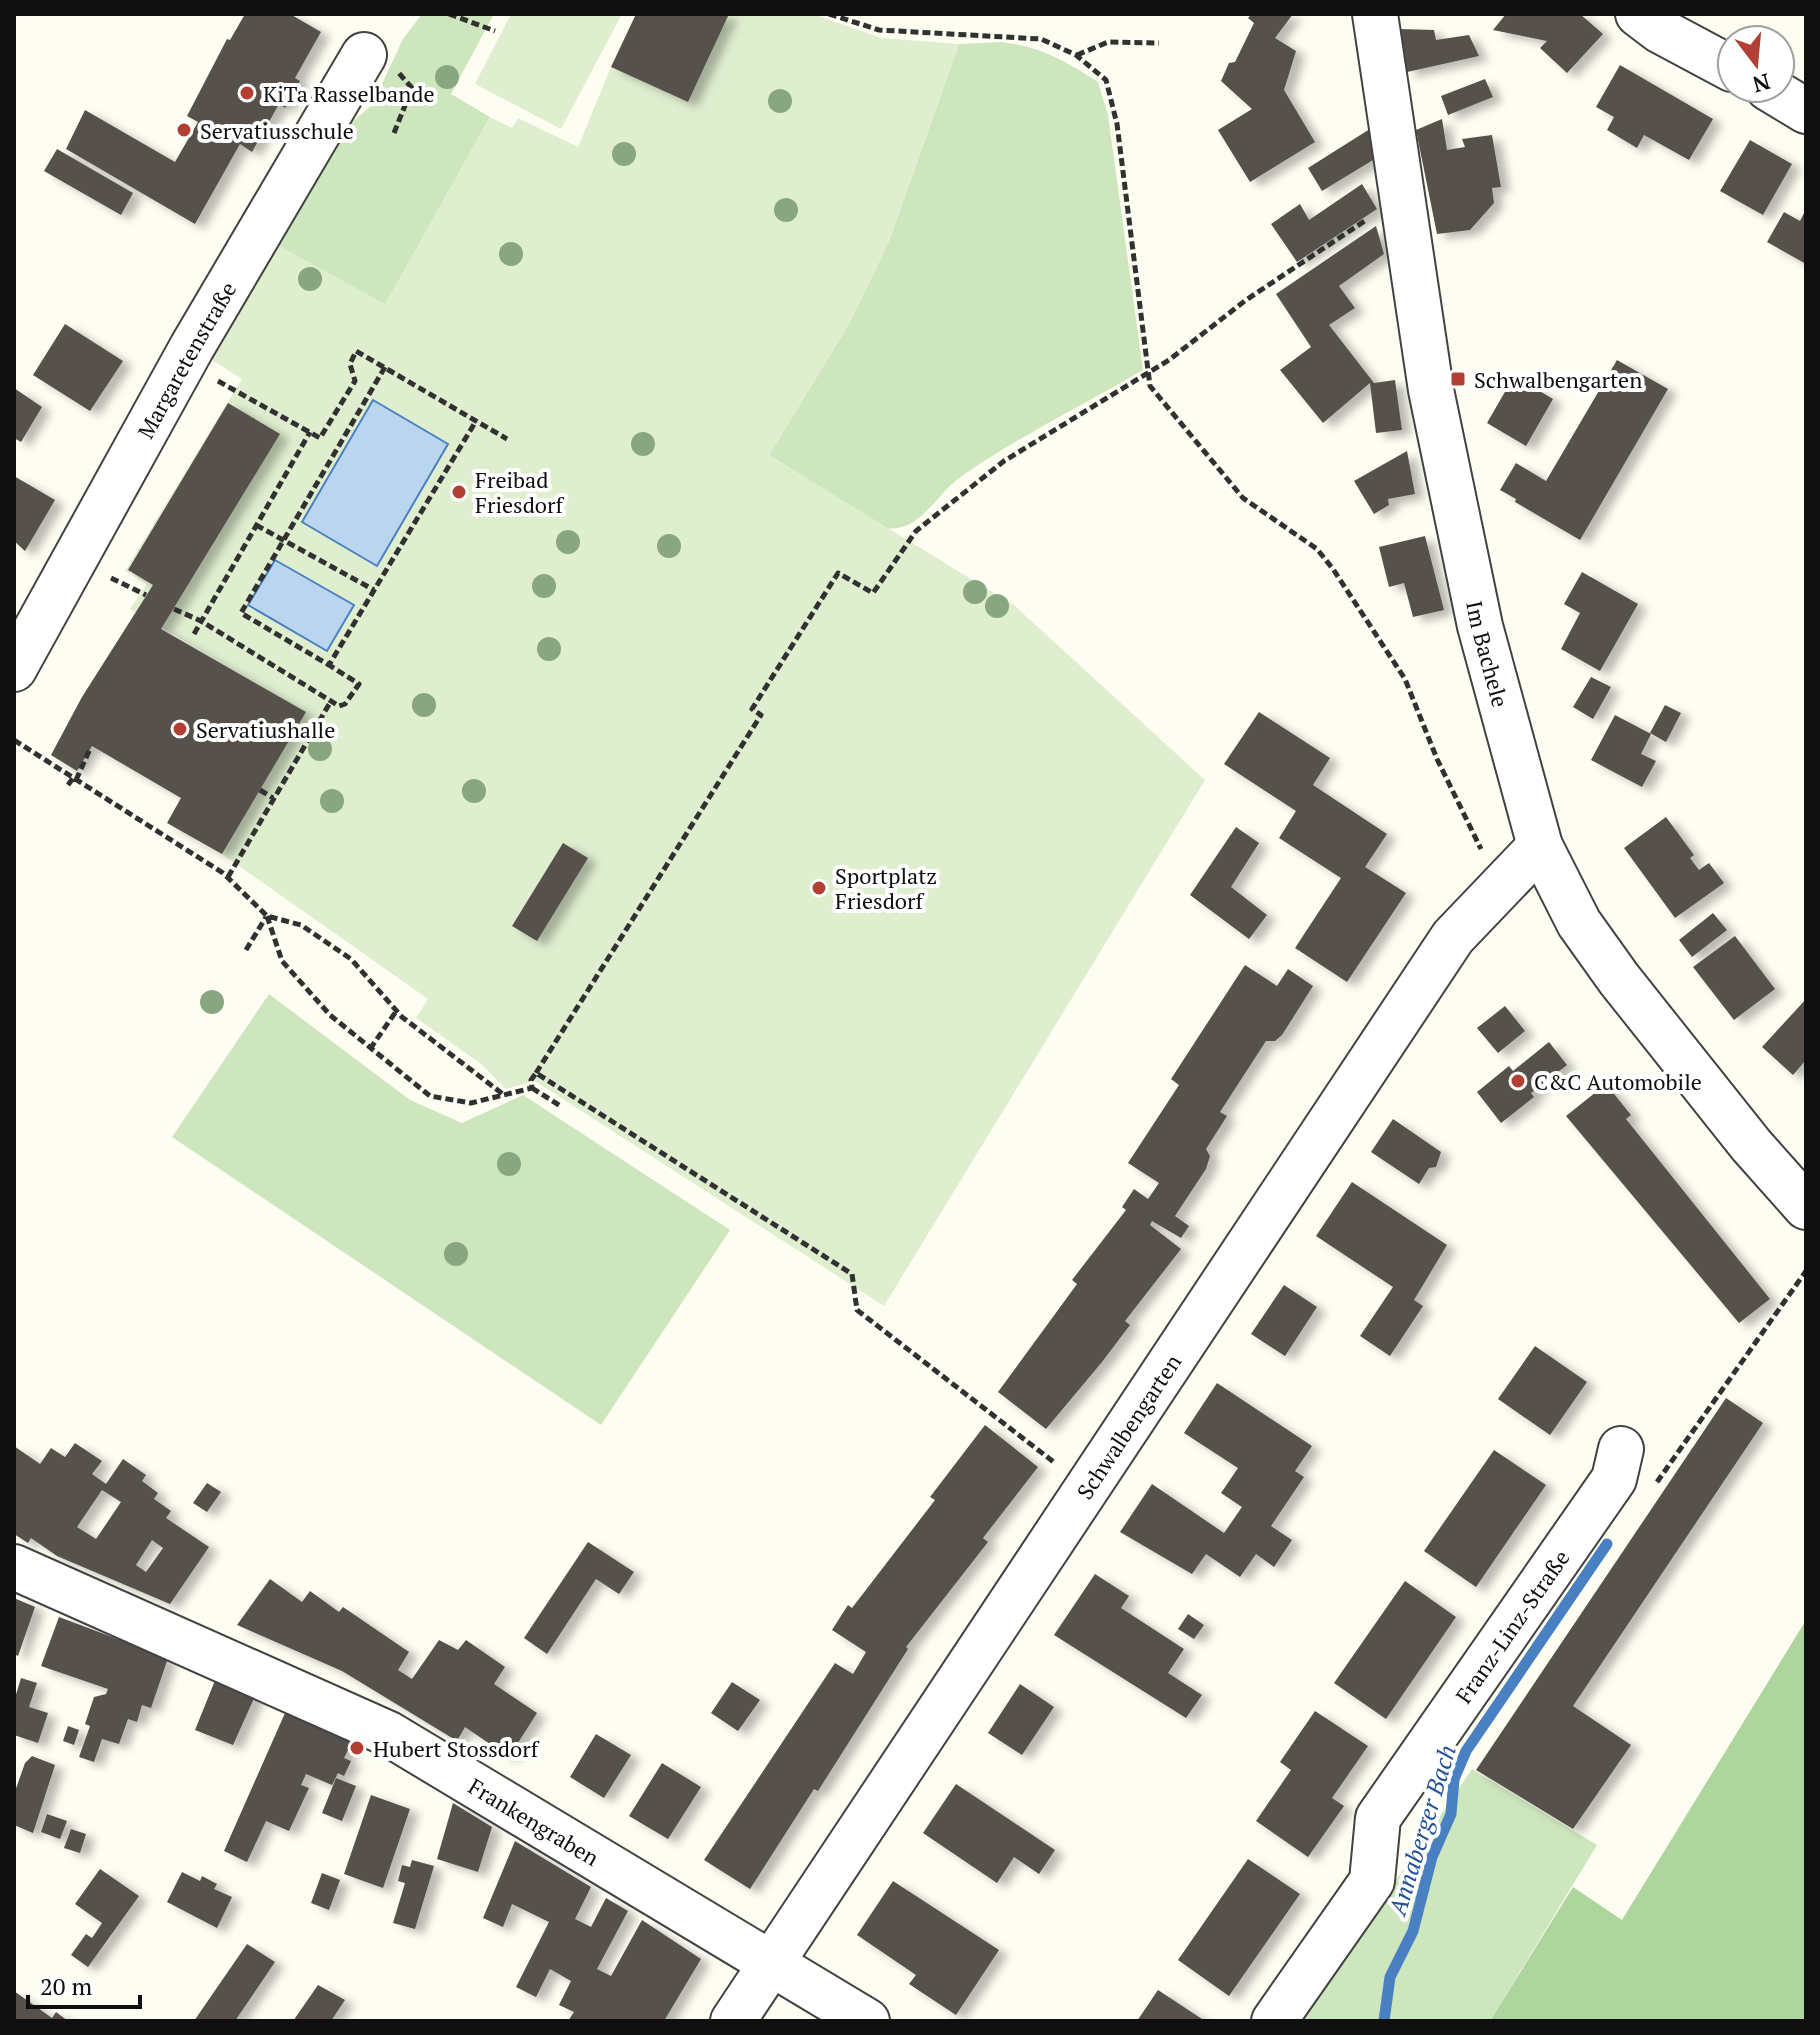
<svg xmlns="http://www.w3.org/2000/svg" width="1820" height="2035" font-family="'PT Serif',serif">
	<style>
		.green { fill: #cde6be }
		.forest { fill: #afd59e }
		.pitch { fill: #dfeecf }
		.water { fill: #bbd5f1; stroke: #4880c1; stroke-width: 2 }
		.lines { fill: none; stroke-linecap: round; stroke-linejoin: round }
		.stream { stroke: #4880c1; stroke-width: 11 }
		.building { fill: #56514c; fill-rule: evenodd; filter: url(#shadow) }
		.street-casing { stroke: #424242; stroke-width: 48 }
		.path { stroke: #313131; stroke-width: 5; stroke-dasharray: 8 4; stroke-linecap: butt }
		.street { stroke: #fff; stroke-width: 44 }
		.tree { fill: #88a781 }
		.poi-dot { fill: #b23f33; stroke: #fff; stroke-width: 3 }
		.labels { text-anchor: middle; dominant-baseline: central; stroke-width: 8; stroke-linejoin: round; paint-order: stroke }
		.poi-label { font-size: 22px; fill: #0f0f0f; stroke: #fff; text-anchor: start }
		.street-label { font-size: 22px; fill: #0f0f0f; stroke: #fff }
		.water-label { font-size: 24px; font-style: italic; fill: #235395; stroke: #fff }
	</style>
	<defs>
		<filter id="shadow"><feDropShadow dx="9" dy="5" stdDeviation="4" flood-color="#0004"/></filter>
	</defs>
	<rect width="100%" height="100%" fill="#fefdf2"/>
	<path class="green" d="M422,14H494L451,94L490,117L385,305L272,242L338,134L372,105L403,39Z
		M1001,42C1039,46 1066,61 1098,82L1108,115L1143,370C1082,406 1015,438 958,479C935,496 919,533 886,528L769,455L849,324L889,241L959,44Z
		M269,994L410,1100L462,1123L523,1095L730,1230L601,1425L172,1137Z
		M1472,1769L1597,1845L1490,2021H1300Z"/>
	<path class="forest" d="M1806,1620V2021H1490L1573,1887L1622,1920Z"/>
	<path class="pitch" d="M511,14H622L561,129L475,84Z
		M729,14H813L882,38L959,44L889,241L849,324L769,455L1015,606L1205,780L884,1306L535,1081L506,1089L481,1064L416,1018L428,999L222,854L305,712L130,609L147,584L125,571L242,379L207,357L272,242L385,304L490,117L512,128L518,118L578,147L611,67L688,102Z"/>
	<path class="water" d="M373,400L448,444L377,566L302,522Z
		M275,560L354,605L327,651L248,605Z"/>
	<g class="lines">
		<path class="stream" d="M1384,2021L1390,1977L1413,1931L1432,1857L1451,1814L1454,1779L1466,1751L1607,1544"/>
	</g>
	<path class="building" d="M245,14H290L321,32L295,78L300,81L285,108L279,104L252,152L240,144L195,224L66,149L85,110L175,162L198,122L187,116L227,39L230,40Z
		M636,14H729L688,102L611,67Z
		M1252,14H1293L1275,38L1296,51L1284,90L1315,142L1250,182L1218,130L1252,109L1221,81L1229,63L1235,62L1254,23L1248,18Z
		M1506,14H1580L1603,34L1567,73L1540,48L1547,41L1493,30Z
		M1399,29L1434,30L1436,40L1469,35L1479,56L1407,72Z
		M1620,65L1713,119L1689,160L1644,135L1637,148L1607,130L1614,117L1596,107Z
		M1485,79L1493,97L1448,115L1441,96Z
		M1442,119L1447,150L1465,147L1462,139L1492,135L1501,187L1492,188L1494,203L1470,230L1437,234L1416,130Z
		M1373,127L1378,157L1322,191L1308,168Z
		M1750,140L1792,164L1763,215L1720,191Z
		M57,149L133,193L121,215L44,171Z
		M1362,184L1377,209L1297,262L1271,224L1300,204L1309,220Z
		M1806,209V264L1767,242L1784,212L1800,221Z
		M1376,226L1384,254L1339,286L1355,308L1329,325L1374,383L1395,380L1402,430L1376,433L1370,383L1323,423L1280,370L1311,347L1276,294Z
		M65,324L123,361L90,411L33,375Z
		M1617,360L1668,389L1580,540L1515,502L1516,499L1500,490L1516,463L1546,481Z
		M1514,376L1553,399L1526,446L1487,423Z
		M14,388L42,407L21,442L14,438Z
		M228,403L280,434L161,629L306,712L222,854L167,823L181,798L92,746L77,771L51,755L82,697L153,585L128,570Z
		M1407,451L1415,494L1388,499L1389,505L1374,514L1354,481Z
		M14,476L55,500L25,551L14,541Z
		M1425,536L1444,610L1413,617L1404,583L1389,587L1379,547Z
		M1582,572L1638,604L1600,671L1561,649L1580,613L1564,604Z
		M1591,677L1611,687L1593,719L1573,707Z
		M1665,705L1681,713L1666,742L1650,733Z
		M1259,712L1330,758L1313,785L1387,834L1365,867L1406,893L1347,982L1295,948L1341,878L1279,838L1296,811L1224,764Z
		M1615,715L1651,734L1641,754L1656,761L1642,787L1591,760Z
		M1666,817L1694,855L1690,858L1699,870L1709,863L1724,883L1675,918L1624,848Z
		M1236,827L1259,843L1231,887L1267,915L1249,939L1190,895Z
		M563,843L588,858L537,941L512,926Z
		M1713,913L1727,930L1692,957L1679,940Z
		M1735,936L1775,989L1734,1020L1693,967Z
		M1245,965L1277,986L1288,969L1313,986L1282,1035L1275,1041H1266L1220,1112L1227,1116L1206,1149L1210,1156L1206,1169L1175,1216L1189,1226L1181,1238L1152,1221L1150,1225L1181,1249L1125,1321L1130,1325L1102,1362L1046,1429L998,1392L1077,1284L1072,1280L1126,1210L1122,1207L1134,1189L1148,1199L1159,1183L1128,1163L1179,1085L1171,1079Z
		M1806,999V1060L1793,1075L1762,1047Z
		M1505,1006L1525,1031L1498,1053L1477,1028Z
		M1549,1042L1567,1065L1531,1093L1534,1097L1501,1123L1477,1092L1509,1066L1513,1071Z
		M1606,1084L1631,1115L1626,1119L1770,1299L1739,1323L1566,1116Z
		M1393,1119L1441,1152L1436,1167L1429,1168L1419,1184L1371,1152Z
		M1352,1182L1447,1245L1414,1300L1423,1306L1390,1356L1360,1336L1393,1287L1316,1236Z
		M1284,1285L1317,1307L1285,1356L1251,1334Z
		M1535,1346L1587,1382L1550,1435L1498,1399Z
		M1217,1383L1312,1446L1295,1471L1304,1477L1271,1526L1292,1540L1274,1567L1256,1554L1240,1577L1206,1554L1192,1574L1120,1532L1152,1484L1224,1533L1242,1507L1221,1493L1238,1468L1184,1433Z
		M1726,1398L1763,1423L1573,1706L1631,1745L1573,1829L1476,1770Z
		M985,1425L1038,1467L983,1538L988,1542L906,1647L908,1649L818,1791L814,1789L750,1889L704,1860L835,1663L853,1674L866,1652L832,1630L848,1605L852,1608L935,1500L930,1497Z
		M75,1443L102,1461L92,1474L106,1484L123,1459L146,1475L142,1481L158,1493L154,1499L171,1511L166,1518L209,1547L170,1604L57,1556L31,1538L28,1543L14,1534V1446L40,1464L51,1448L65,1457ZM102,1490L121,1502L96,1539L77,1527ZM152,1540L163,1548L146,1572L136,1565Z
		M1494,1450L1546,1485L1476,1587L1424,1551Z
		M207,1483L221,1492L207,1512L193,1503Z
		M588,1542L634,1572L619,1594L596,1579L547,1654L524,1638Z
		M1095,1574L1129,1596L1121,1608L1184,1649L1168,1673L1202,1695L1186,1718L1054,1635Z
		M270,1579L302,1602L310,1591L339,1612L343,1607L409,1652L398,1670L412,1679L439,1640L458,1650L466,1640L505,1667L494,1684L537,1713L509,1757L465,1727L457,1741L342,1671L237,1625Z
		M1405,1581L1456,1617L1386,1719L1334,1683Z
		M14,1598L35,1607L18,1656L14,1654Z
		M1188,1614L1204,1625L1194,1639L1178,1629Z
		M59,1617L168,1658L151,1708L142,1705L137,1722L128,1719L119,1744L102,1739L94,1762L79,1757L90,1726L85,1724L94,1697L106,1694L108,1689L41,1666Z
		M21,1678L37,1683L29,1707L48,1713L38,1743L14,1735V1701Z
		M216,1678L256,1694L233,1745L195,1730Z
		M732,1682L760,1700L738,1731L711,1713Z
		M1020,1684L1054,1707L1022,1755L988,1733Z
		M289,1704L333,1728L331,1733L352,1742L344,1758L351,1761L344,1776L338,1773L332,1785L306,1774L301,1785L309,1788L289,1831L266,1821L247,1862L224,1851Z
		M1315,1711L1368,1746L1332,1798L1344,1806L1308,1857L1256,1821L1291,1770L1280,1762Z
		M68,1726L79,1730L74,1745L63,1741Z
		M596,1734L631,1755L604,1798L570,1777Z
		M32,1756L55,1765L33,1833L14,1825V1794L25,1763Z
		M662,1763L701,1787L668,1839L629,1816Z
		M336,1778L356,1786L342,1821L322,1813Z
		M956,1784L1055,1850L1039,1874L1014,1857L997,1883L923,1833Z
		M371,1795L410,1809L383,1888L344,1874Z
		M453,1803L492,1827L478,1872L437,1859Z
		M47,1814L67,1821L60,1839L41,1832Z
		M71,1829L86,1834L80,1853L64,1848Z
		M515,1841L591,1887L575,1919L591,1927L606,1898L628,1911L597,1969L611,1976L642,1920L701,1959L664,2021H568L574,2012L559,2005L571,1981L550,1969L536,1997L516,1987L549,1922L512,1904L503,1927L483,1918Z
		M1248,1859L1300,1894L1229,1996L1178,1960Z
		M412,1860L434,1866L415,1929L393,1923L405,1883L398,1881L402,1865L410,1867Z
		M100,1869L139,1896L88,1967L71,1955L86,1934L92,1938L102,1923L75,1904Z
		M182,1872L200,1881L202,1876L217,1884L214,1889L232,1897L217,1928L167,1902Z
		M322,1873L340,1880L329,1910L311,1903Z
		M893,1881L999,1950L956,2015L909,1984L916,1975L857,1935Z
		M247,1944L275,1962L235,2021H194Z
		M318,1985L345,2000L331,2021H293Z
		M1158,1990L1205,2021H1137Z
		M14,1991L52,2018L56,2012L68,2021H14Z"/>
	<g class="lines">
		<defs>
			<g id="street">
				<path id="s1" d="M1375,14L1431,390L1480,626L1540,846L1579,923L1619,979L1751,1145L1806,1207"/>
				<path d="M1638,14L1659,30L1732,69"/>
				<path d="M1768,88L1806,111"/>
				<path id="s2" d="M14,669L192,347L364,55"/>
				<path id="s3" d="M14,1567L389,1734L867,2021"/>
				<path id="s4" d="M733,2021L1453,937L1540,846"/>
				<path id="s5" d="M1274,2021L1372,1881L1378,1818L1614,1479L1621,1449"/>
			</g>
		</defs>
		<use href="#street" class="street-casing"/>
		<path class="path" d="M449,14L495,31
			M829,14L879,30L1041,39L1076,55L1106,80L1117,124L1150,386L1243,498L1317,549L1333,569L1405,679L1437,759L1481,849
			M1077,55L1108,42L1159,43
			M394,133L412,88L398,72
			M385,367L241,613L329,665L476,421
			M218,381L320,438L355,381L350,364L356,351L507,439
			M256,525L374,590
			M111,578L146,595
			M174,609L201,621L339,706L345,704L359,684L329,665
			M194,634L310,432
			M14,740L223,873L267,916L301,925L351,959L402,1017L504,1095
			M76,780L90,749
			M68,785L73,778
			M260,790L273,798
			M228,877L331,701
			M267,916L282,961L330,1015L430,1096L471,1103L532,1088L531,1080L536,1073L852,1274L857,1310L1055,1463
			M246,950L266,917
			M370,1049L397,1010
			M536,1073L761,715L752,709L838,573L873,593L916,531L1004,461L1169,360L1246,300L1366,220
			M532,1088L562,1107
			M1657,1482L1806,1271"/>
		<use href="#street" class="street"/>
	</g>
	<g class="tree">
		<circle cx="447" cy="77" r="12"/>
		<circle cx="780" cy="101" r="12"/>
		<circle cx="624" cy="154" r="12"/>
		<circle cx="786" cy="210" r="12"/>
		<circle cx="511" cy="254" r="12"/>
		<circle cx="310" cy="279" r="12"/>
		<circle cx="643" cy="444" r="12"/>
		<circle cx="568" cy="542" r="12"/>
		<circle cx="669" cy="546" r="12"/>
		<circle cx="544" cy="586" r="12"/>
		<circle cx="975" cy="592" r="12"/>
		<circle cx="997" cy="606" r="12"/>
		<circle cx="549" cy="649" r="12"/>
		<circle cx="424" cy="705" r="12"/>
		<circle cx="320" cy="749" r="12"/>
		<circle cx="474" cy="791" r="12"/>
		<circle cx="332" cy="801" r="12"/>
		<circle cx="212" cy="1002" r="12"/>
		<circle cx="509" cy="1164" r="12"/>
		<circle cx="456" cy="1254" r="12"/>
	</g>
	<g class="poi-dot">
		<circle cx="247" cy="93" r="8"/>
		<circle cx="184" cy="130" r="8"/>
		<rect x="1450" y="371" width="16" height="16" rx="4"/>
		<circle cx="459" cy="492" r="8"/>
		<circle cx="180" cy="729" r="8"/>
		<circle cx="819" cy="888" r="8"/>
		<circle cx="1518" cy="1081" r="8"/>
		<circle cx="357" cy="1748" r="8"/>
	</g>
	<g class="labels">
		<g class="poi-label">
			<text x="263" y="93">KiTa Rasselbande</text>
			<text x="200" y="130">Servatiusschule</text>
			<text x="1474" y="379">Schwalbengarten</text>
			<text x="475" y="479">Freibad<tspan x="475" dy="25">Friesdorf</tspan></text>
			<text x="196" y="729">Servatiushalle</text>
			<text x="835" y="875">Sportplatz<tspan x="835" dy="25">Friesdorf</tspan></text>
			<text x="1534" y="1081">C&amp;C Automobile</text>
			<text x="373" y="1748">Hubert Stossdorf</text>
		</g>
		<g class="street-label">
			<text stroke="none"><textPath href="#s2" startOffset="354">Margaretenstraße</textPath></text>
			<text stroke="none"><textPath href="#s1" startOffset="650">Im Bachele</textPath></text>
			<text stroke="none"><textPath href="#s4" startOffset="714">Schwalbengarten</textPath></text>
			<text stroke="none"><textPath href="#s5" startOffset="468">Franz-Linz-Straße</textPath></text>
			<text stroke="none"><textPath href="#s3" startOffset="580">Frankengraben</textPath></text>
		</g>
		<g class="water-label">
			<text transform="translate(1422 1830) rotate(-73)">Annaberger Bach</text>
		</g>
	</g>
	<rect width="1820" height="2035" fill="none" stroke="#0f0f0f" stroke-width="32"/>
	<g transform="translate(1756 64) rotate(164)"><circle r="38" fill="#ffffff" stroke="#9f9f9f" stroke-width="2"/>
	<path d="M0-6L14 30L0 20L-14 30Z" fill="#b23f33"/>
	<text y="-12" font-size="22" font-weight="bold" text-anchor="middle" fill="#0f0f0f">N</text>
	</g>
	<path d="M28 1995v12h112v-12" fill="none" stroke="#0f0f0f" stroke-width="4"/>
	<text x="40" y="1995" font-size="24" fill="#0f0f0f" stroke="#ffffff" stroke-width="6" paint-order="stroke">20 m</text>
</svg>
